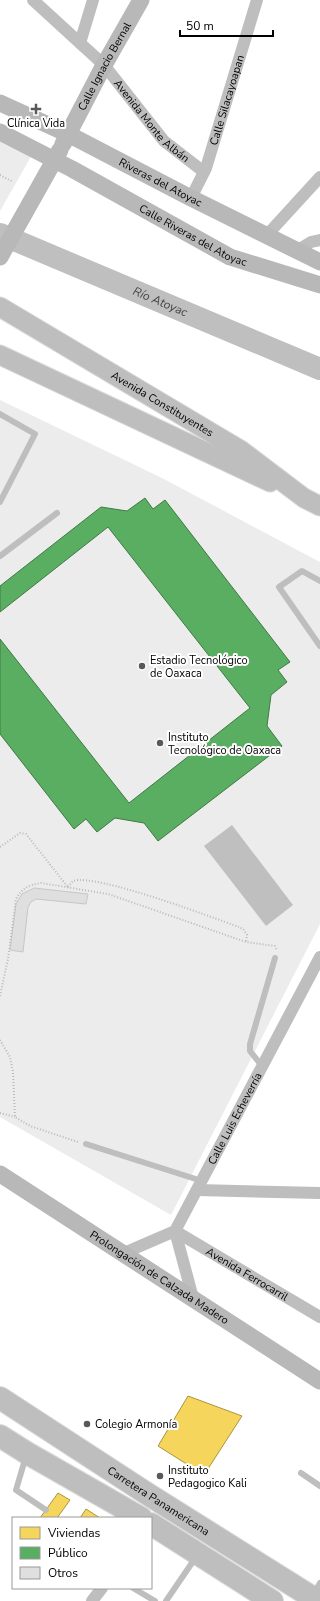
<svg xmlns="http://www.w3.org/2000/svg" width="320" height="1601" font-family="'Nunito Sans',sans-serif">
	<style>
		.green { fill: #ececec }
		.water { fill: #bfbfbf }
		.homes { fill: #f6d55c; stroke: #ac9540 }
		.public { fill: #5aae61; stroke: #3f7a44 }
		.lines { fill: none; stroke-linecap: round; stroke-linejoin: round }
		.river { stroke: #bfbfbf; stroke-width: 22 }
		.building { fill: #dfdfdf; stroke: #c7c7c7 }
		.primary-casing { stroke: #dbdbdb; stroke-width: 21 }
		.highway-casing { stroke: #dbdbdb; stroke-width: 24 }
		.path { stroke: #b9b9b9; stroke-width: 2; stroke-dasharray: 1 2; stroke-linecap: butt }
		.lane { stroke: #bebebe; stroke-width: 6 }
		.street { stroke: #bebebe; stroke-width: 12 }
		.secondary { stroke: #b8b8b8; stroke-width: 17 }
		.primary { stroke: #bebebe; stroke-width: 19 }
		.highway { stroke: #bebebe; stroke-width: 22 }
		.secondary-bridge { stroke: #b8b8b8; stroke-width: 17 }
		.poi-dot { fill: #595959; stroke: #fff; stroke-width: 1.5 }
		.labels { text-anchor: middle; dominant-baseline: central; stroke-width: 4; stroke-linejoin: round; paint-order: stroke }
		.street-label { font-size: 11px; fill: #000; stroke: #fff }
		.poi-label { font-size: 11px; fill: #000; stroke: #fff; text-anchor: start }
		.water-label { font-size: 12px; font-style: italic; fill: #444; stroke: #fff }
	</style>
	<rect width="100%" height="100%" fill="#fff"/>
	<path class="green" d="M0,136L33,153L0,211Z
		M0,400L162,478L320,562V924L171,1215L0,1117Z"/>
	<path class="water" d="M232,825L293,905L266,926L204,846Z"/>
	<path class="homes" d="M188,1396L242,1416L204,1475L158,1446Z
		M58,1493L70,1500L57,1518H40Z
		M86,1509L100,1518H80Z"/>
	<path class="public" d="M145,498L153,509L165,500L290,662L278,670L287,682L271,695L267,726L282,746L158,841L144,823L115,818L97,832L86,819L74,829L0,734V639L129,803L250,708L108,527L0,612V586L101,507L127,511Z"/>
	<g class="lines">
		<path class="river" id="s1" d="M0,234L320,369"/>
	</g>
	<path class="building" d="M34,888L88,894L86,904L36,899L31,902L28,907L23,952L10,950L16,904L22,894Z"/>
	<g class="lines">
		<defs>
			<g id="primary">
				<path id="s10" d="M0,307L242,451L304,498L320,506"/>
				<path d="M0,355L270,482"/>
			</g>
			<g id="highway">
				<path id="s11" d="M0,1398L146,1493L318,1601"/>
				<path d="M0,1436L27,1453L141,1518"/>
				<path d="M151,1524L272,1601"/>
			</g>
		</defs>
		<use href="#primary" class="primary-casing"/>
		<use href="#highway" class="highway-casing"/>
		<path class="path" d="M0,175L13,182
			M0,847L20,833L26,834L67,886
			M68,887L73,881C95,873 211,917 239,927L244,930L247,935L246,942
			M0,996L8,959L16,899C22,888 29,885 41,883L108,894L246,942L275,946L277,950
			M0,1040L10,1057L13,1072L15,1117L30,1126L78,1142
			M0,1113L15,1117"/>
		<path class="lane" d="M0,414L35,434L0,502
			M0,556L57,513
			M320,581L302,571L279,587L320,646
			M262,1066L250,1051V1044L275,958
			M86,1144L202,1181
			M26,1456L16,1490L46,1510
			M301,1473L320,1486
			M133,1588L155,1601
			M314,1594L320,1583
			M166,1601L196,1557"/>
		<g class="street">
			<path id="s2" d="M33,0L104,65L164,141L204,172"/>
			<path d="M80,43L93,0"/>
			<path id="s3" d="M189,197L194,192L206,168L257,0"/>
			<path d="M267,235L320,177"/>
			<path d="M298,250L311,242L320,240"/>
			<path d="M197,1190L320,1193"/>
			<path id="s4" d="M175,1231L320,1317"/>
			<path d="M175,1231L193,1298"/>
			<path id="s5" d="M124,1253L175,1231L320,957"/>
			<path d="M92,1601L102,1588"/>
		</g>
		<g class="secondary">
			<path id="s6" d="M0,103L68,134L189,197L320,262"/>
			<path id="s7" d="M0,132L72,169L230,257L320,285"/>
			<path id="s8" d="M63,144L104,65L141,0"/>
			<path id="s9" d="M0,1174L320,1381"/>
		</g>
		<use href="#primary" class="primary"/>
		<use href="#highway" class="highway"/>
		<path class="secondary-bridge" d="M0,257L60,150"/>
	</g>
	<g class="poi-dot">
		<path d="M34 103h4v4h4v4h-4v4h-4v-4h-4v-4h4z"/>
		<circle cx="142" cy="666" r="4"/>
		<circle cx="160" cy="743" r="4"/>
		<circle cx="87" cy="1424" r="4"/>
		<circle cx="160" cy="1476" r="4"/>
	</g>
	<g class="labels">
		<g class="street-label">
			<text stroke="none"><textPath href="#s8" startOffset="88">Calle Ignacio Bernal</textPath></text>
			<text stroke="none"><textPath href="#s3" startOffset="105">Calle Silacayoapan</textPath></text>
			<text stroke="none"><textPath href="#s2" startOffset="170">Avenida Monte Albán</textPath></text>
			<text stroke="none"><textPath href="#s6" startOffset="179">Riveras del Atoyac</textPath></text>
			<text stroke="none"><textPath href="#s7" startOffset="219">Calle Riveras del Atoyac</textPath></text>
			<text stroke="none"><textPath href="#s10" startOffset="189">Avenida Constituyentes</textPath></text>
			<text stroke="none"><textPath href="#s5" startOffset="183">Calle Luis Echeverría</textPath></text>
			<text stroke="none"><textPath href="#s4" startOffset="84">Avenida Ferrocarril</textPath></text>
			<text stroke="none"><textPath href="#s9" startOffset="190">Prolongación de Calzada Madero</textPath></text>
			<text stroke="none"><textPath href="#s11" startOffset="189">Carretera Panamericana</textPath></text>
		</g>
		<g class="poi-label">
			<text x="36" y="123" text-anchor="middle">Clínica Vida</text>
			<text x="150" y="660">Estadio Tecnológico<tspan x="150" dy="13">de Oaxaca</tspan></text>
			<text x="168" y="737">Instituto<tspan x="168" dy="13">Tecnológico de Oaxaca</tspan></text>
			<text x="95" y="1424">Colegio Armonía</text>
			<text x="168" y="1470">Instituto<tspan x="168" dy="13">Pedagogico Kali</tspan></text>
		</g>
		<g class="water-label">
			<text stroke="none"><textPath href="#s1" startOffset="174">Río Atoyac</textPath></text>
		</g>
	</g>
	<rect x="12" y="1517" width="140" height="72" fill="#ffffff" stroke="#999999"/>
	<rect x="20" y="1527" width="20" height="12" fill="#f6d55c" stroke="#999999"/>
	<text x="48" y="1537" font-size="12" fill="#000000">Viviendas</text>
	<rect x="20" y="1547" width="20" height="12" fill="#5aae61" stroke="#999999"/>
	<text x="48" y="1557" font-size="12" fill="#000000">Público</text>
	<rect x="20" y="1567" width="20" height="12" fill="#dfdfdf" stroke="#999999"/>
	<text x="48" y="1577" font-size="12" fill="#000000">Otros</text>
	<path d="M180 30v6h93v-6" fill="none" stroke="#000000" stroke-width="2"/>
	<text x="186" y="30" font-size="12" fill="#000000" stroke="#ffffff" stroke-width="3" paint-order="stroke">50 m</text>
</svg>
